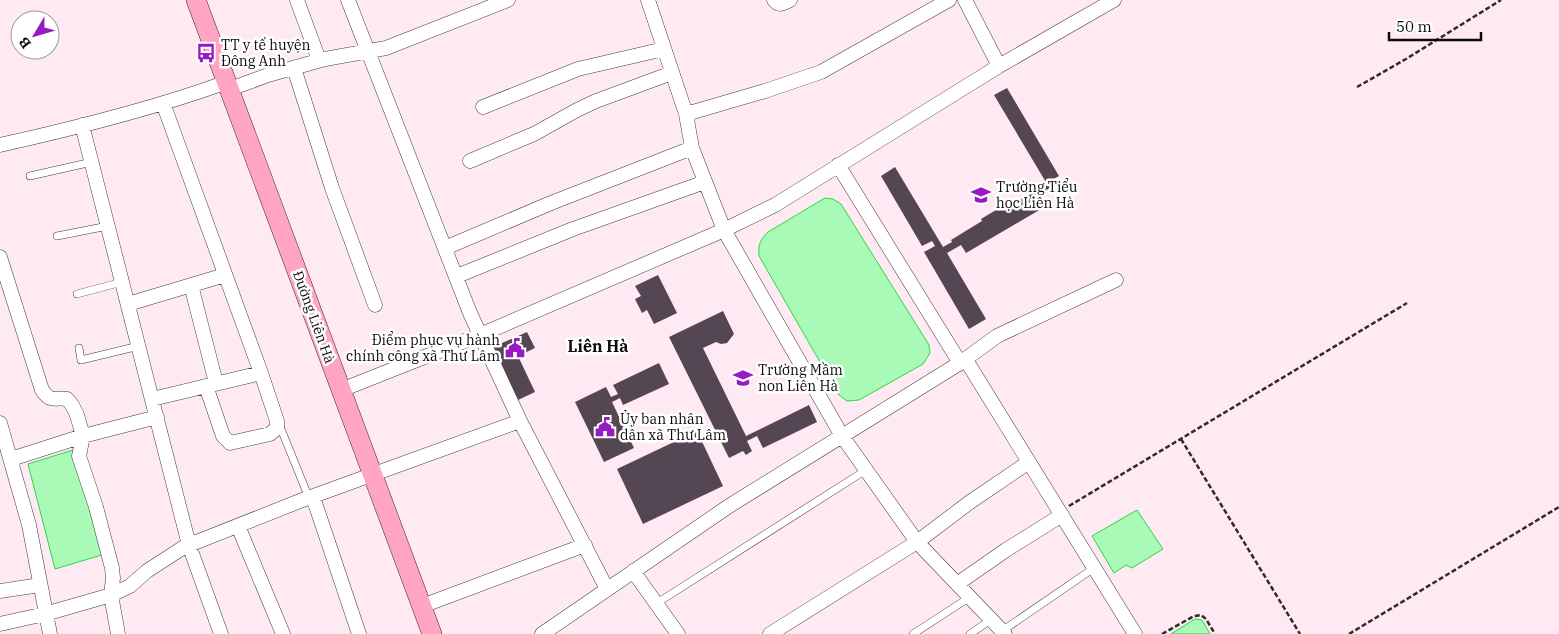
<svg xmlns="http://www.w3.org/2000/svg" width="1559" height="634" font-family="'IBM Plex Serif',serif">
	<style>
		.water { fill: #a9fab6; stroke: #2bd64b }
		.building { fill: #544652 }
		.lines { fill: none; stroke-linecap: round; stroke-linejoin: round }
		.service-casing { stroke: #3e3e3e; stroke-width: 8 }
		.minor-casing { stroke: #3e3e3e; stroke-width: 15 }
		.secondary-casing { stroke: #2d2d2d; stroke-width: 20 }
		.path { stroke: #2d2d2d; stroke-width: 2.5; stroke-dasharray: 5 2.5; stroke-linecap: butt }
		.service { stroke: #fff; stroke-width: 7 }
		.minor { stroke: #fff; stroke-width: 14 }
		.secondary { stroke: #ffa4c1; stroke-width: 19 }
		.labels { text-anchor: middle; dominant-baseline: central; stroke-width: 5; stroke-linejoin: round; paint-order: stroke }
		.poi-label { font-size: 14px; fill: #0b0b0b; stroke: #fff; text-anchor: start }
		.street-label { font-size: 14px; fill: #0b0b0b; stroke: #fff }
		.quarter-label { font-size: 16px; font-weight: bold; fill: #0b0b0b; stroke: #fff }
	</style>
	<rect width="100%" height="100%" fill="#ffe9f2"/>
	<path class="water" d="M825,198L833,199L841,204L929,345L930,353L923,364L859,400L847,401L839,395L759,256C758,245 760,240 768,232Z
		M73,450L105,554L55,569L28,464Z
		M1137,510L1163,549L1132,568L1126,565L1114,573L1092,536Z
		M1195,619L1202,620L1210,634H1171Z"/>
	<path class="building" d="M1007,88L1059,176L1050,181L1053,186L1034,197L1041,209L966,253L961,245L947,253L986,319L969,329L924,252L935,246L932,241L922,246L881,176L895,167L943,247L952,242L951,240L982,221L981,219L1001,207L1003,210L1047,184L994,95Z
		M658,275L677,313L654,324L647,310L642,313L635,299L641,296L635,286Z
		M723,311L734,334L727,343L721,344L716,342L703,348L746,436L809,405L817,422L763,448L757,436L747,441L752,451L746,455L743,451L729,458L669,337Z
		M527,332L535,348L518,356L535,392L518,400L493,347Z
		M659,363L669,384L623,405L620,398L612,402L634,448L604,462L575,402L606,387L611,397L618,394L613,385Z
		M697,431L723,486L643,524L617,469Z"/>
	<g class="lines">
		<defs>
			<path id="service" d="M30,176L92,162
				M57,236L108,226
				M77,294L122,282
				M79,348L81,360L139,346
				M279,424L309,498
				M657,603L866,470
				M1002,631L1094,568
				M913,634L970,597
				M970,634L992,619"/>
			<path id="minor" d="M297,0L319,60
				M348,0L470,313L520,421L607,589
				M648,0L686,114L692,148L724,230L842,436L917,542L1005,634
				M774,0C779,7 784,3 790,0
				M965,0L999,66
				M294,68L332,188L375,305
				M230,89L268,75L325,59L386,48L508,0
				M163,103L261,373L277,421V428L270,434L230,443L223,436L206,386
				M483,107L578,69L664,49
				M686,114L765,91L821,72L949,0
				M82,125L189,545L221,634
				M0,145C76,128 153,109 227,82
				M470,161L534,134L577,110L596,101L672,73
				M838,165L960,363
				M445,248L551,203L692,148
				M0,257L42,390C51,403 53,397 67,399L72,405L77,415L83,436L79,456L96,507L112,568L113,578L111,595L118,634
				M457,276L573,229L705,182
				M191,285L216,383
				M128,304L225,275
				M966,360L1135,634
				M341,390L480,335L724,230L775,205L999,66L1114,0
				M152,399L261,373
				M0,423L29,525L50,634
				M11,459L83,436L157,417
				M313,497L359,634
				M238,526L283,634
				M633,571L678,634
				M957,584L1006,550L1062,515
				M0,591L40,585
				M422,606L585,545
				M0,624L45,614L111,595L130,586L147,571L184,547L305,499L520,421
				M542,634L729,506L960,363L997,336L1116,280
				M770,634L917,542L970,502L1029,462"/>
			<path id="secondary" d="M196,0L432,634"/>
		</defs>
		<use href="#service" class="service-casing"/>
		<use href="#minor" class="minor-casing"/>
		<use href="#secondary" class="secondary-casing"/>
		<path class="path" d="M1357,87L1406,59L1501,0
			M1181,439L1300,634
			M1069,506L1407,303
			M1162,634L1194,616L1201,615L1206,619L1215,634
			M1349,634L1559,507"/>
		<use href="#service" class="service"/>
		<use href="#minor" class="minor"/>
		<use href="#secondary" class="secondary"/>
	</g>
	<defs>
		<symbol id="bus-bare" viewBox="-9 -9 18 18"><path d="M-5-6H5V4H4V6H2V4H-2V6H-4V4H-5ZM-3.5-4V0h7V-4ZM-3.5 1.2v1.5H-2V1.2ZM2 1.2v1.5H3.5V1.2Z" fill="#971ac3" stroke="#fff" stroke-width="2.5" paint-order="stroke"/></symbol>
		<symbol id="school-bare" viewBox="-9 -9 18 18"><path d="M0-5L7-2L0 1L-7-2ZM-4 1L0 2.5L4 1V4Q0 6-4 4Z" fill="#971ac3" stroke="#fff" stroke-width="2.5" paint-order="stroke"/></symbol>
		<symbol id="civic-bare" viewBox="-9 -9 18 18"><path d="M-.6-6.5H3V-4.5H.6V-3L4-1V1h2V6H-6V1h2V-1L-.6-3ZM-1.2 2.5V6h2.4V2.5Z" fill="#971ac3" stroke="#fff" stroke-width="2.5" paint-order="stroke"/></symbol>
	</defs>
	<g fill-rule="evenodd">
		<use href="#bus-bare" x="192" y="39" width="28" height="28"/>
		<use href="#school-bare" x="967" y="181" width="28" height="28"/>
		<use href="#civic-bare" x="501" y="334" width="28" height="28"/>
		<use href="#school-bare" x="729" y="364" width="28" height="28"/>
		<use href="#civic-bare" x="591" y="413" width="28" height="28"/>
	</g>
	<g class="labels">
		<g class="poi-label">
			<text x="221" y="45">TT y tế huyện<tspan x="221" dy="16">Đông Anh</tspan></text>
			<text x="996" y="187">Trường Tiểu<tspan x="996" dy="16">học Liên Hà</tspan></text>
			<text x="500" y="340" text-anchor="end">Điểm phục vụ hành<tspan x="500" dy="16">chính công xã Thư Lâm</tspan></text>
			<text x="758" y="370">Trường Mầm<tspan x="758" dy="16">non Liên Hà</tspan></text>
			<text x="620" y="419">Ủy ban nhân<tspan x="620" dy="16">dân xã Thư Lâm</tspan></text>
		</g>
		<g class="street-label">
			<text transform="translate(314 317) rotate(70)">Đường Liên Hà</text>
		</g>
		<g class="quarter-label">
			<text x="598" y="346">Liên Hà</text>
		</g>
	</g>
	<g transform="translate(35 35) rotate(232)"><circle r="24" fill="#ffffff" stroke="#9d9d9d"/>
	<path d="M0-4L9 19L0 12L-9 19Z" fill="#971ac3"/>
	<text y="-8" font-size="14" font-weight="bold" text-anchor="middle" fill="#0b0b0b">B</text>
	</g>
	<path d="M1389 32v8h92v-8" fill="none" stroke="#0b0b0b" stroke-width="2.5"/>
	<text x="1396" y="32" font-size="15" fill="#0b0b0b" stroke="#ffffff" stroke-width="4" paint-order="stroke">50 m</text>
</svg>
